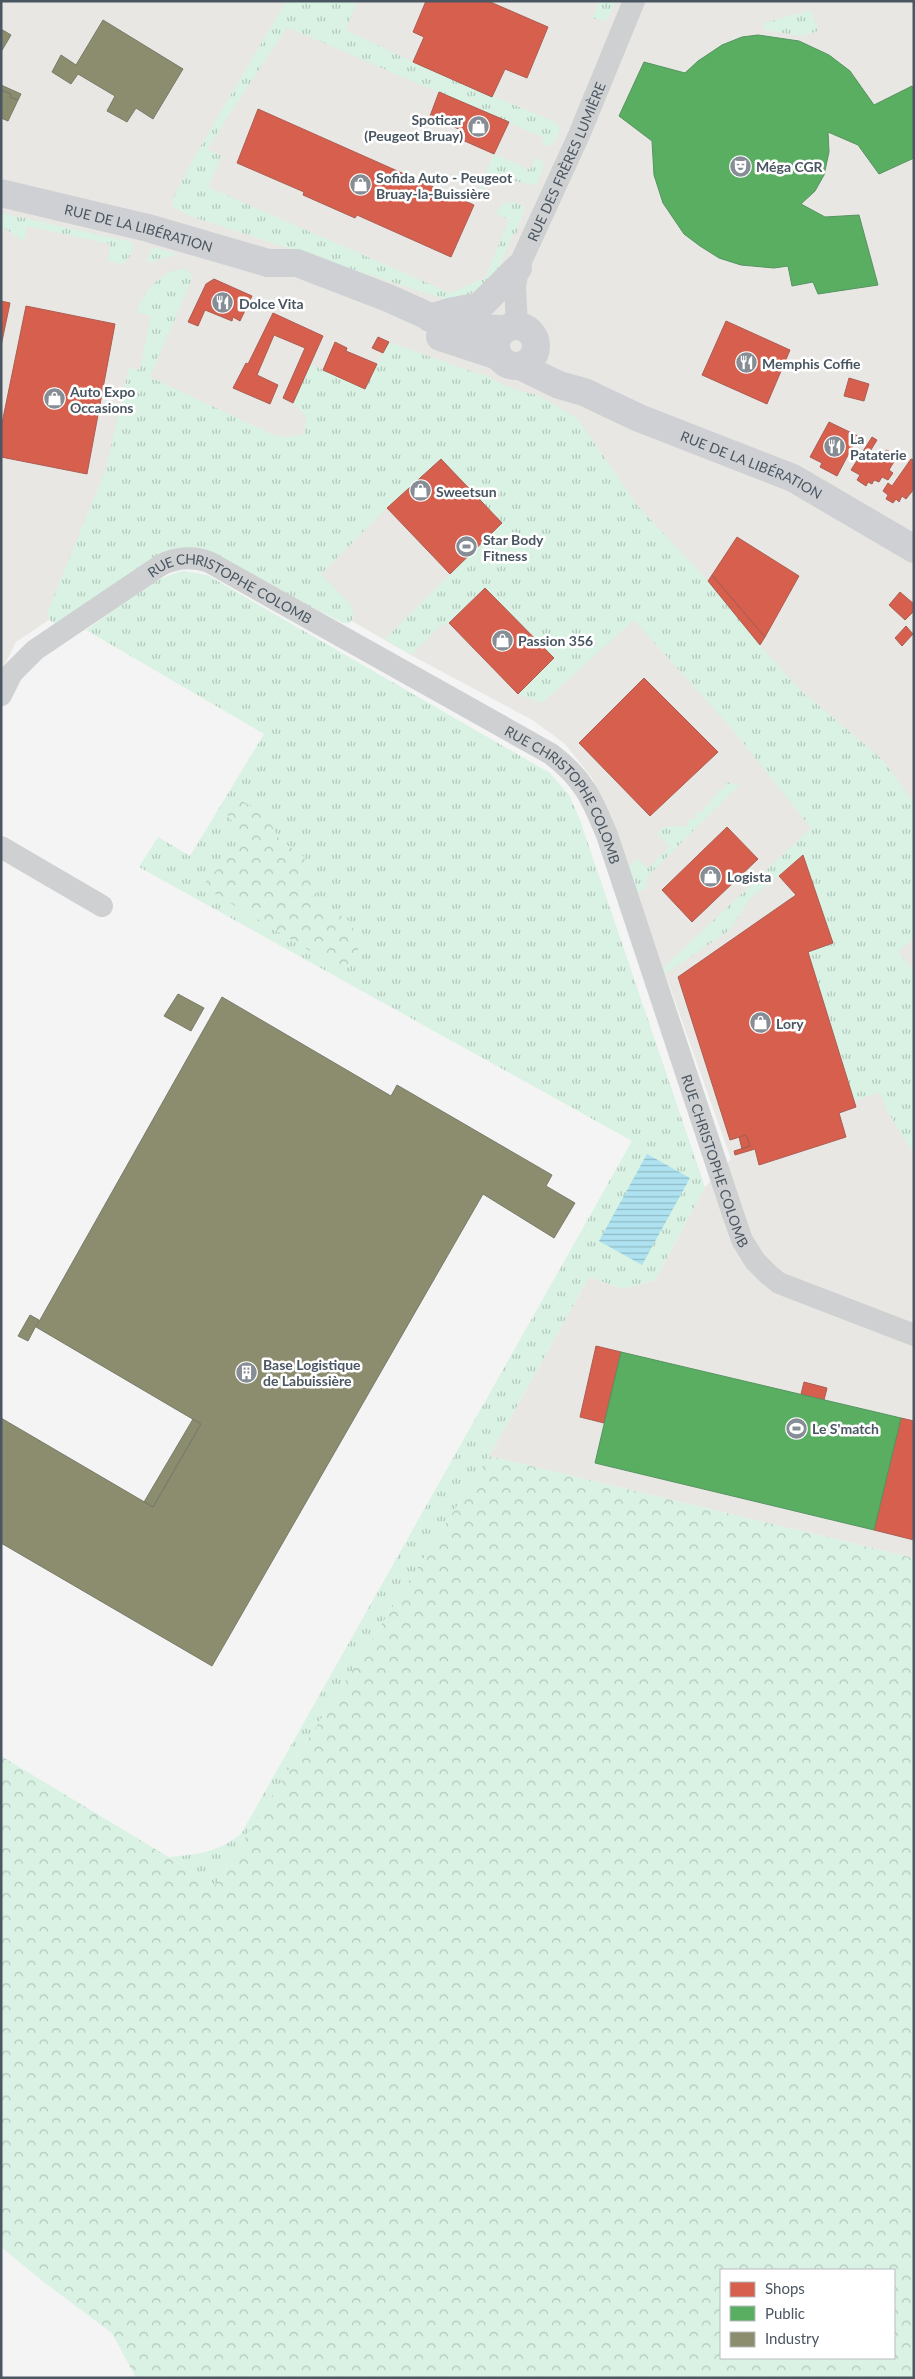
<svg xmlns="http://www.w3.org/2000/svg" width="915" height="2379" font-family="Lato,sans-serif">
	<style>
		.commercial { fill: #e8e7e3 }
		.grass { fill: url(#grass-tufts) }
		.forest { fill: url(#forest-crowns); fill-rule: evenodd }
		.water { fill: url(#water-rules) }
		.shops { fill: #d6604d; stroke: #ac5d53 }
		.public { fill: #5aae61; stroke: #559461 }
		.industry { fill: #8c8c6e; stroke: #787c6a }
		.lines { fill: none; stroke-linecap: round; stroke-linejoin: round }
		.minor { stroke: #ced0d2; stroke-width: 22 }
		.secondary { stroke: #ced0d4; stroke-width: 28 }
		.labels { text-anchor: middle; dominant-baseline: central; stroke-width: 5; stroke-linejoin: round; paint-order: stroke }
		.poi-label { font-size: 14px; font-weight: bold; fill: #4a5661; stroke: #fff; text-anchor: start }
		.street-label { font-size: 14px; fill: #4a5661; stroke: #fff }
	</style>
	<defs>
		<pattern id="grass-tufts" width="24" height="20" patternUnits="userSpaceOnUse" patternTransform="scale(1.25)"><rect width="24" height="20" fill="#d9f2e3"/><path d="M3 7l-1-3M5 7V3M7 7l1-3M15 17l-1-3M17 17v-4M19 17l1-3" fill="none" stroke="#b2c7bb"/></pattern>
		<pattern id="forest-crowns" width="20" height="18" patternUnits="userSpaceOnUse" patternTransform="scale(1.25)"><rect width="20" height="18" fill="#d9f2e3"/><path d="M2 6a3 3 0 1 1 6 0M12 15a3 3 0 1 1 6 0" fill="none" stroke="#b2c7bb"/></pattern>
		<pattern id="water-rules" width="6" height="5" patternUnits="userSpaceOnUse" patternTransform="scale(1.25)"><rect width="6" height="5" fill="#aee2f0"/><path d="M0 2.5h6" fill="none" stroke="#90bac6"/></pattern>
	</defs>
	<rect width="100%" height="100%" fill="#f4f4f4"/>
	<path class="commercial" d="M1,1H914V1558L489,1456L589,1277L623,1289L655,1280L705,1187L731,1159L610,818L592,778L565,744L534,721L411,655L228,550L110,579L16,642L1,672Z"/>
	<path class="grass" d="M286,1H357L346,30L413,62L555,122L560,128L555,141L549,146L542,145L544,138L287,27L207,149L222,156L208,187L450,293L485,278L509,220L496,214L500,207L505,203L514,202L525,207L516,234L512,235C497,274 493,291 447,300L187,215L172,206L174,196L199,149Z
		M594,1H616L606,21L592,18L598,4Z
		M811,10L818,31L802,36L764,30V23Z
		M494,154L530,170L536,158L541,160L544,165L537,184L533,185L510,180L478,190Z
		M1,213L132,242C134,251 130,259 122,264L108,261L110,244L27,226L24,241L1,226Z
		M153,247L178,254L147,263L146,260Z
		M185,269L191,274V281L150,377L276,436L289,437L305,434L306,416L293,403L311,364L364,389L389,342L479,374H484L495,381L523,392L538,395L578,419L636,504L708,581L760,645L799,689L883,760L914,803V938L898,952L914,971V1154L886,1109L880,1092L854,1101L808,952L833,943L803,855L748,901L730,930L665,974L663,968L811,828L733,730L634,620L542,703L518,694L554,658L485,588L449,623L440,626L411,655L385,639L502,523L441,459L387,508L321,574L350,604L354,616L350,623H343L197,549L58,625L50,621L47,613L106,469L129,368L140,370L151,316L137,312C144,291 160,270 185,269Z
		M184,571L207,575L550,773L569,795L580,820L705,1187L655,1280L623,1289L589,1277L489,1456L215,1885L169,1857C200,1854 216,1853 241,1834L632,1141L139,867L158,837L190,856L264,734L86,630C113,612 153,576 184,571Z
		M727,782L739,785L648,876L645,889L637,893L628,867L638,858L647,869L670,847L657,833L663,827L687,826L688,820L696,819V812H703L704,806L710,805L712,797H717L718,790L724,789Z"/>
	<path class="forest" d="M236,797L266,816L280,840L304,857L319,903L351,922L359,948L345,972L202,886L224,862L243,836L226,813Z
		M489,1456L914,1558V2378H136L112,2333L45,2283L1,2247V1756L215,1885ZM721,2270H894V2358H721Z"/>
	<path class="water" d="M647,1154L690,1178L642,1265L599,1241Z"/>
	<path class="shops" d="M426,1H488L548,27L527,78L505,69L492,97L413,62L424,37L413,32Z
		M439,92L509,122L494,154L460,139L463,131L430,116Z
		M258,109L474,205L451,257L357,215L355,218L303,195L304,192L237,163Z
		M214,279L252,296L240,321L233,317L232,321L205,310L198,326L188,322L206,284Z
		M1,301L10,303L1,346Z
		M26,306L115,324L87,474L1,457V428Z
		M273,313L323,336L293,403L283,398L305,348L274,335L257,375L278,385L270,404L233,388L246,363L248,364Z
		M726,321L790,350L767,404L702,375Z
		M378,337L389,342L383,353L372,348Z
		M335,342L347,348L346,351L377,364L365,389L323,370Z
		M849,378L869,384L864,401L844,396Z
		M829,422L858,436L837,476L820,467L822,463L810,457Z
		M872,437L877,440L869,453L881,460L886,450L898,455L889,470L893,473L888,480L882,477L879,482L874,480L872,484L868,482L866,486L857,480L860,475L851,470Z
		M441,459L502,523L450,574L387,508Z
		M911,459L914,460V489L906,499L902,496L899,502L896,499L893,503L886,499L888,495L883,491L888,483L892,486Z
		M737,537L799,576L765,637L712,575Z
		M712,575L765,637L760,645L708,581Z
		M485,588L554,658L518,694L449,623Z
		M900,592L914,604V611L905,620L889,605Z
		M906,626L913,634L902,646L895,638Z
		M644,678L718,752L650,816L579,743Z
		M727,827L758,859L692,922L662,890Z
		M803,855L833,943L808,952L856,1107L839,1113L846,1137L759,1165L755,1149L735,1155L734,1151L750,1146L746,1135L730,1140L678,977L796,895L779,876Z
		M746,1135L750,1146L742,1149L739,1137Z
		M596,1346L621,1352L604,1423L580,1417Z
		M804,1382L827,1388L824,1400L801,1394Z
		M901,1418L914,1421V1540L874,1530Z"/>
	<path class="public" d="M758,35L799,41L829,55L850,71L874,105L912,86L914,89V158L879,174L858,145L828,132L829,152L824,175L815,191L801,204L825,217L859,215L878,285L818,294L813,282L792,286L788,266L774,268L741,265L719,258L700,246L684,234L663,203L654,175L652,141L619,116L644,62L685,73L698,61L722,45L742,37Z
		M621,1352L901,1418L874,1530L595,1463Z"/>
	<path class="industry" d="M103,20L183,69L153,119L136,108L127,122L107,111L115,96L78,74L71,84L52,72L61,55L76,65Z
		M1,29L11,35L1,52Z
		M1,85L21,94L18,100L10,97L11,94L1,90Z
		M1,90L11,94L10,97L18,100L8,121L1,118Z
		M178,994L204,1008L191,1031L164,1016Z
		M222,997L391,1096L397,1085L552,1175L546,1186L575,1203L554,1238L483,1194L212,1666L1,1543V1418L153,1507L201,1424L36,1327Z
		M30,1315L39,1320L28,1341L18,1336Z
		M193,1419L201,1424L153,1507L144,1502Z"/>
	<g class="lines">
		<g class="minor">
			<path id="s1" d="M517,326L515,287L518,268L579,135L634,1"/>
			<path id="s2" d="M1,695L12,673L35,650L161,565C177,557 192,556 209,562L551,754C584,779 592,799 607,835L734,1217L742,1240L755,1261L769,1275L779,1283L914,1335"/>
			<path d="M1,847L102,906"/>
		</g>
		<g class="secondary">
			<path id="s3" d="M1,193L148,228L268,263H297L388,298L455,328L505,329"/>
			<path d="M430,318L449,312L480,306L518,268"/>
			<circle cx="516" cy="346" r="20"/>
			<path d="M440,337L498,356"/>
			<path id="s4" d="M520,366L559,385L584,392L639,418L793,478L914,549"/>
		</g>
	</g>
	<defs>
		<symbol id="shop-disc" viewBox="-11 -11 22 22"><circle r="9.5" fill="#868d94" stroke="#fff"/><path d="M-5-2.5h2.3a2.7 3.5 0 0 1 5.4 0H5L5.5 6h-11ZM-1.5-2.5h3a1.5 2.3 0 0 0-3 0Z" fill="#fff"/></symbol>
		<symbol id="theatre-disc" viewBox="-11 -11 22 22"><circle r="9.5" fill="#868d94" stroke="#fff"/><path d="M-5-5.5Q0-4 5-5.5V0Q5 5 0 6Q-5 5-5 0ZM-3.3-2.5H-1v1.5H-3.3ZM1-2.5H3.3v1.5H1ZM-2.8 1Q0 5.5 2.8 1Z" fill="#fff"/></symbol>
		<symbol id="restaurant-disc" viewBox="-11 -11 22 22"><circle r="9.5" fill="#868d94" stroke="#fff"/><path d="M-5-6h1v4h1v-4h1v4h1v-4h1v5L-1.5 .5V6h-2V.5L-5-1ZM5-6V6H3V1.5H1.5Q1.5-4 5-6Z" fill="#fff"/></symbol>
		<symbol id="stadium-disc" viewBox="-11 -11 22 22"><circle r="9.5" fill="#868d94" stroke="#fff"/><path d="M0-5a6.5 5 0 1 0 0 10a6.5 5 0 1 0 0-10ZM-3.5-1.8h7v3.6h-7Z" fill="#fff"/></symbol>
		<symbol id="building-disc" viewBox="-11 -11 22 22"><circle r="9.5" fill="#868d94" stroke="#fff"/><path d="M-4-6H4V6H1V3H-1V6H-4ZM-2.5-4.3h1.7v1.8h-1.7ZM.8-4.3h1.7v1.8H.8ZM-2.5-1h1.7V.8h-1.7ZM.8-1h1.7V.8H.8Z" fill="#fff"/></symbol>
	</defs>
	<g fill-rule="evenodd">
		<use href="#shop-disc" x="466" y="114" width="25" height="25"/>
		<use href="#theatre-disc" x="728" y="154" width="25" height="25"/>
		<use href="#shop-disc" x="348" y="172" width="25" height="25"/>
		<use href="#restaurant-disc" x="210" y="290" width="25" height="25"/>
		<use href="#restaurant-disc" x="734" y="350" width="25" height="25"/>
		<use href="#shop-disc" x="42" y="386" width="25" height="25"/>
		<use href="#restaurant-disc" x="822" y="434" width="25" height="25"/>
		<use href="#shop-disc" x="408" y="478" width="25" height="25"/>
		<use href="#stadium-disc" x="454" y="534" width="25" height="25"/>
		<use href="#shop-disc" x="490" y="628" width="25" height="25"/>
		<use href="#shop-disc" x="698" y="864" width="25" height="25"/>
		<use href="#shop-disc" x="748" y="1010" width="25" height="25"/>
		<use href="#building-disc" x="234" y="1360" width="25" height="25"/>
		<use href="#stadium-disc" x="784" y="1416" width="25" height="25"/>
	</g>
	<g class="labels">
		<g class="poi-label">
			<text x="463" y="119" text-anchor="end">Spoticar<tspan x="463" dy="16">(Peugeot Bruay)</tspan></text>
			<text x="756" y="166">Méga CGR</text>
			<text x="376" y="177">Sofida Auto - Peugeot<tspan x="376" dy="16">Bruay-la-Buissière</tspan></text>
			<text x="239" y="303">Dolce Vita</text>
			<text x="762" y="363">Memphis Coffie</text>
			<text x="70" y="391">Auto Expo<tspan x="70" dy="16">Occasions</tspan></text>
			<text x="850" y="438">La<tspan x="850" dy="16">Pataterie</tspan></text>
			<text x="436" y="491">Sweetsun</text>
			<text x="483" y="539">Star Body<tspan x="483" dy="16">Fitness</tspan></text>
			<text x="518" y="640">Passion 356</text>
			<text x="727" y="876">Logista</text>
			<text x="776" y="1023">Lory</text>
			<text x="263" y="1364">Base Logistique<tspan x="263" dy="16">de Labuissière</tspan></text>
			<text x="812" y="1428">Le S'match</text>
		</g>
		<g class="street-label">
			<text stroke="none"><textPath href="#s1" startOffset="175">RUE DES FRÈRES LUMIÈRE</textPath></text>
			<text stroke="none"><textPath href="#s3" startOffset="142">RUE DE LA LIBÉRATION</textPath></text>
			<text stroke="none"><textPath href="#s4" startOffset="252">RUE DE LA LIBÉRATION</textPath></text>
			<text stroke="none"><textPath href="#s2" startOffset="285">RUE CHRISTOPHE COLOMB</textPath></text>
			<text stroke="none"><textPath href="#s2" startOffset="690">RUE CHRISTOPHE COLOMB</textPath></text>
			<text stroke="none"><textPath href="#s2" startOffset="1094">RUE CHRISTOPHE COLOMB</textPath></text>
		</g>
	</g>
	<rect width="915" height="2379" fill="none" stroke="#4a5661" stroke-width="5"/>
	<rect x="720" y="2269" width="175" height="90" fill="#ffffff" stroke="#b7bbc0"/>
	<rect x="730" y="2282" width="25" height="15" fill="#d6604d" stroke="#b7bbc0"/>
	<text x="765" y="2294" font-size="15" fill="#4a5661">Shops</text>
	<rect x="730" y="2306" width="25" height="15" fill="#5aae61" stroke="#b7bbc0"/>
	<text x="765" y="2319" font-size="15" fill="#4a5661">Public</text>
	<rect x="730" y="2332" width="25" height="15" fill="#8c8c6e" stroke="#b7bbc0"/>
	<text x="765" y="2344" font-size="15" fill="#4a5661">Industry</text>
</svg>
